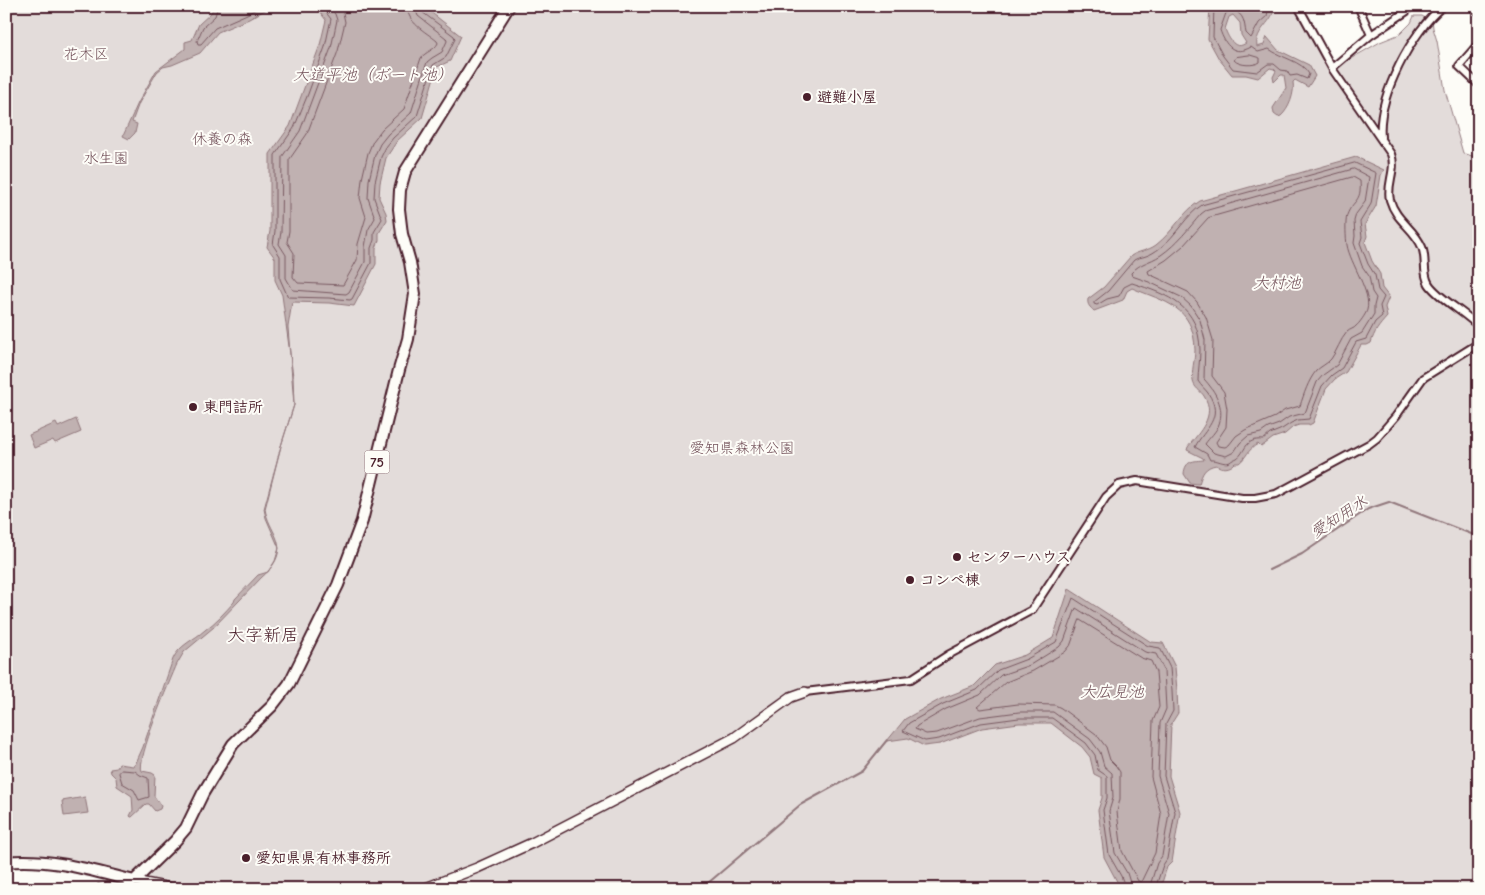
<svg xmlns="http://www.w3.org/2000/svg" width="1485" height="895" font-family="'Comic Neue','Klee One',sans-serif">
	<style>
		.green { fill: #e3dcda; stroke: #967e82 }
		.water { fill: #c0b1b1; stroke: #91777b; fill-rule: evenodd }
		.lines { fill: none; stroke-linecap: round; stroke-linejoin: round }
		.shore { stroke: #795961; stroke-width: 1 }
		.stream { stroke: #91777b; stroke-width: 2 }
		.street-casing { stroke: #4a1f2b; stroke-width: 10 }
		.secondary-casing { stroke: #4a1f2b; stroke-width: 12 }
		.primary-casing { stroke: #4a1f2b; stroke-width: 14 }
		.street { stroke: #fdfcf7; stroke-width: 6 }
		.secondary { stroke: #fdfcf7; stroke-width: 9 }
		.primary { stroke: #fdfcf7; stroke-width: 10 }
		.poi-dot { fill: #4a1f2b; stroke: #fdfcf7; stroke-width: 2 }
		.labels { text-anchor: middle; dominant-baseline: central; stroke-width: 4; stroke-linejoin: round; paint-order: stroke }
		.shield { fill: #fdfcf7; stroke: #806168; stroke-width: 1 }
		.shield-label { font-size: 14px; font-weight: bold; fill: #4a1f2b }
		.park-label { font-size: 15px; fill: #704e57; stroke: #fdfcf7 }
		.poi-label { font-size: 15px; font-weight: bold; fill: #4a1f2b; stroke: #fdfcf7; text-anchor: start }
		.water-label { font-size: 16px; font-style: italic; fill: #73525a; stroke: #fdfcf7 }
		.quarter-label { font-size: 18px; fill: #4a1f2b; stroke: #fdfcf7 }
	</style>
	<rect width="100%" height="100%" fill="#fdfcf7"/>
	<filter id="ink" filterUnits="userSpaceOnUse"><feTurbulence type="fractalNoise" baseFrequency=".02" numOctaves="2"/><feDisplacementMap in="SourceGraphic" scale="10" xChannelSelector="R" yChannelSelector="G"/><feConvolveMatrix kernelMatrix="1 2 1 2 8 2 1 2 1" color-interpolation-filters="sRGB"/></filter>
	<g filter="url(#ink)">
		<path class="green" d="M6,6H1296L1331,70L1380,42L1400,34L1411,23L1414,16H1422L1427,19L1432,18L1433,28L1437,41L1445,90L1463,153L1472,156L1479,155V889H97L98,883L104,886L112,870L40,857L6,861Z"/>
		<path class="water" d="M214,6H272L249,19L218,32L200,53L172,65L163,67L157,72L139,103L132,122L137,124L135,133L129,139L123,136L138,103L156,71L185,49V42L192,40L199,24L211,13Z
			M315,6H423L461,36L450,61L437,67L422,118L397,141L386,158L380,183L379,198L386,213L387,220L379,233V240L376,248V264L354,306L329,303L292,302L288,327L294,405L281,446L265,509C269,532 288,542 273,565C269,570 267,573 262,577L214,627L184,652L177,664C170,680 136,760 142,771L152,773L155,775L154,796L161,806L160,809L155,811L149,804H146L132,817H131L130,816L133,810L132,796L117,786L116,778L111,773L110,769L117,768L119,764L133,766L135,765L143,747L173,659C179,645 194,640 205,630C216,622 225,612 234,602L235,599L258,575L268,572L275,561L279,548L266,518L264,509L281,446L294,405L293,376L282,295L275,280V258L267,247L270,231V154L290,126L320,45L326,20Z
			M1210,6H1274C1275,22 1254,29 1257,47L1264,45L1267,37L1278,50L1309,65L1315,76L1308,87L1295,80L1293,82C1295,93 1289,109 1281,116L1278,117L1274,114L1273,108L1286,88L1284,75H1281L1274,82L1273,77L1276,71L1274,69L1270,68L1258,78L1246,75H1232L1219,59L1208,39ZM1233,15L1240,23L1241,35L1246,43C1235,51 1229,39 1225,29L1229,17Z
			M1356,157L1384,170L1381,175L1376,206L1365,224L1367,236L1365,242L1372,261L1380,274L1382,288L1389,297L1385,307L1387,317C1379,326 1374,332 1371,343L1367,345H1361L1346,372L1335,379L1326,389L1313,423L1309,425H1299L1293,427L1285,434L1273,438L1261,447L1258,444C1247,450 1247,457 1239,463H1235C1230,469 1222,469 1216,465C1205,467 1202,473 1199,484L1190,483L1184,474C1185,460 1194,461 1204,460L1203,458L1187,450L1188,447C1199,432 1217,416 1204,396C1201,391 1194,388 1193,381C1191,371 1195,360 1195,350C1194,306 1165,302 1132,288L1127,291L1123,300L1094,311C1090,307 1087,305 1088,299L1104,287L1131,256C1138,251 1148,251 1156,245C1173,232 1183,211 1200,201Z
			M76,419L81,432L55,443L53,440L34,448L29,435L56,423L58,427Z
			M1069,589L1151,642L1163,643L1175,667L1177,690L1178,713L1171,724L1169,776L1180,812L1172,862L1167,867L1160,889H1121L1104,857L1098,810L1102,798V778L1094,774L1090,757L1082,747L1051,723H1019L982,728L940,744L924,746L908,738L887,741L905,719L941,699L974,686L995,665L1025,655L1053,638Z
			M85,797L88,813L64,816L62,801Z"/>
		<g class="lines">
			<path class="shore" d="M218,6L215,16L203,27L197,41L198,44H201L215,28L247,14L261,6
				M321,6L331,19L325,47L308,94L294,128L275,155V231L273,245L280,256V279L288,297L329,298L350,300L352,299L371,263V248L374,240V232L382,219L374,198L375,182L381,157L386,147L393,138L417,116L433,65L446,57L455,39L454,36L422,12L420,6
				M329,6L335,14L337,20L331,48L300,131L282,157L281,232L279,244L286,255V278L293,290L346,294L349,292L365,262V247L368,230L375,218L368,198L369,180L375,155L380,144L388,134L411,113L427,62L432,58L442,52L447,41L446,38L418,16L414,6
				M339,6L343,13L345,22L338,51L307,134L289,160V231L287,242L294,253L293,277L298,283L343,285L357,260L358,244L366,217L360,198L362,179L368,153L373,141L382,129L404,109L421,58C425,52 435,50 438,43L437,41C425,31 407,23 407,6
				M1214,6L1213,37L1223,56L1233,69L1257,72L1268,64H1274L1281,70L1287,71L1290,76L1297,75L1307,79L1309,74C1302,61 1281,58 1269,49L1258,52L1251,47C1234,57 1225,45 1220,30L1226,13L1233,10C1245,15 1244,23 1246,33L1251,38L1259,23L1267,16L1269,6
				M1250,55L1260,58V62C1255,66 1239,66 1234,60L1236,57Z
				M1355,163L1376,173L1371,204L1360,222L1362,237L1360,243L1368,264L1375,275L1378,290L1384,297L1380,306L1382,316L1375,322L1366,339L1356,342L1342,368L1332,375L1322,386L1309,419L1298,420L1291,423L1282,429L1270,434L1263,440C1244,438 1246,452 1237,458C1235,459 1232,460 1230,462C1224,465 1217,459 1210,460L1207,454L1195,447C1204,429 1225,418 1208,393C1205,389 1201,386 1198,381C1198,371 1200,361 1200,350C1199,306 1169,295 1132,283L1124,287L1119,296L1107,299L1097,305L1094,304V302L1108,291L1134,260C1139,257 1141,258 1146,256C1150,255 1156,251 1160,248C1176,236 1186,215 1202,205Z
				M1354,169L1369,177L1365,202L1356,214L1354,221L1355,236L1354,243L1362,266L1369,276L1372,292L1376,298L1374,306V314L1362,333L1351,339L1337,365L1323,375L1317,382L1305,413L1289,417L1279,424L1268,428L1261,433L1248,436L1240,443L1234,452L1226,456L1214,453L1205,444C1209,438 1217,431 1219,424C1225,407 1215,391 1204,379L1205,340L1200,320L1191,306L1181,297L1149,282L1132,276L1131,273C1141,262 1149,263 1161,255C1177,244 1189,228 1201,214L1205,211Z
				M1353,177L1360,181C1362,203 1353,199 1347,215C1345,223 1346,238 1347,245C1350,263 1372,293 1367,310C1366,314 1359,324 1356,326C1354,329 1350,329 1347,332C1340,340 1337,351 1331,359C1327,364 1321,366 1316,371C1308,381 1304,394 1300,406L1285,410L1275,417L1245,430L1236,436L1229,445L1225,447L1218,446L1216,442L1226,427L1227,409L1224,392L1212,376L1213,340L1206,317L1197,302L1188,292L1149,274L1148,271L1166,260L1183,246L1208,218Z
				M1080,620L1141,658L1151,661L1156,672L1159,707L1153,721L1151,777L1161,814L1155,853L1141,882L1138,881L1122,851L1117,812L1120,799V772L1116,766L1110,760L1106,747L1096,734L1061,708L1055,705L1018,704L980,709L977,707L1006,682L1033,671L1065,652L1070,646Z
				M122,770L135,771L140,775L148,778L149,797L139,800L134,790L122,783L119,773Z
				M1126,889L1121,876L1109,855L1103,810L1107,798V776L1098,770L1095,755L1086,743L1052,718H1019L981,723L939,739L925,741L903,731L909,723L943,704L977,690L998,670L1027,659L1056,642L1073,598L1148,646L1160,648L1170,668L1172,691L1173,711L1166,724L1164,776L1175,812L1167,859L1163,865L1155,889
				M1132,889L1127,873L1115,853L1109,811L1113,798L1112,773L1104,766L1100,752L1090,739L1053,712H1019L980,717L937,733L926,734L915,729L917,726L946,709L980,695L1001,675L1030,665L1059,647L1064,641L1076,608L1145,652L1156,654L1164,670L1166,709L1160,723L1158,776L1169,813L1162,856L1157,863L1149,889"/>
			<path class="stream" d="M1269,570L1302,554L1368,509L1389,502L1479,537
				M701,889L800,805L862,771L887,740"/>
			<defs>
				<path id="street" d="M1298,6L1333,70L1391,154C1397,170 1386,184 1390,200C1396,221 1414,228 1422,247C1427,259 1422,273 1429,284C1438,298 1466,313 1479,327
					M1358,6L1371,35
					M1479,43L1459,66L1479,85
					M1332,68L1371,35L1407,11L1405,6
					M1381,137C1377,97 1412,31 1443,6
					M805,692L911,679L948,655L1032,610L1106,497L1119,485L1137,481L1242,498H1255L1276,494L1369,444L1377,438L1396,416L1423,378L1479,343"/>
				<path id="secondary" d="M1474,6L1479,11
					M126,889L134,881L175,889
					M423,889L477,868L532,843L734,738L791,697L805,692"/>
				<path id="primary" d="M6,862C49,857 93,871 134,881L175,841L186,828L203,793L233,744L272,706L289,684L338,585L362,521L399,370L408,339L415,294L410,262L402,234L399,209L400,190L405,172L509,6"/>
			</defs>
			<use href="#street" class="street-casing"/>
			<use href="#secondary" class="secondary-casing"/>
			<use href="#primary" class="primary-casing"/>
			<use href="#street" class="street"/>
			<use href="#secondary" class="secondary"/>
			<use href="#primary" class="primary"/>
		</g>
	</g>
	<g class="poi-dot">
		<circle cx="807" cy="97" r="5"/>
		<circle cx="193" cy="407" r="5"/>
		<circle cx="957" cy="557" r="5"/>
		<circle cx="910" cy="580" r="5"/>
		<circle cx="246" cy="858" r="5"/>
	</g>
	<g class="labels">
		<rect class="shield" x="364.5" y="450.5" width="25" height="23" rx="4"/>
		<g class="shield-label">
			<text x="377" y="462">75</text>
		</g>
		<g class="park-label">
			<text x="86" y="54">花木区</text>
			<text x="222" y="139">休養の森</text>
			<text x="106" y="158">水生園</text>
			<text x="742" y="448">愛知県森林公園</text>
		</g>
		<g class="poi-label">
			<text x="817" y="97">避難小屋</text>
			<text x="203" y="407">東門詰所</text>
			<text x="967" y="557">センターハウス</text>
			<text x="920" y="580">コンペ棟</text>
			<text x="256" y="858">愛知県県有林事務所</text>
		</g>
		<g class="water-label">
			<text x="373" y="75">大道平池（ボート池）</text>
			<text x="1277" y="283">大村池</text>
			<text transform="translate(1339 517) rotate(-33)">愛知用水</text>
			<text x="1112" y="692">大広見池</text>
		</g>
		<g class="quarter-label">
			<text x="263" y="635">大字新居</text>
		</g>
	</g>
	<rect width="1485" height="895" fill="none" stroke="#fdfcf7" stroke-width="25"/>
	<rect x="12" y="12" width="1460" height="870" fill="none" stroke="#4a1f2b" stroke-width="2" filter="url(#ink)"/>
</svg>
